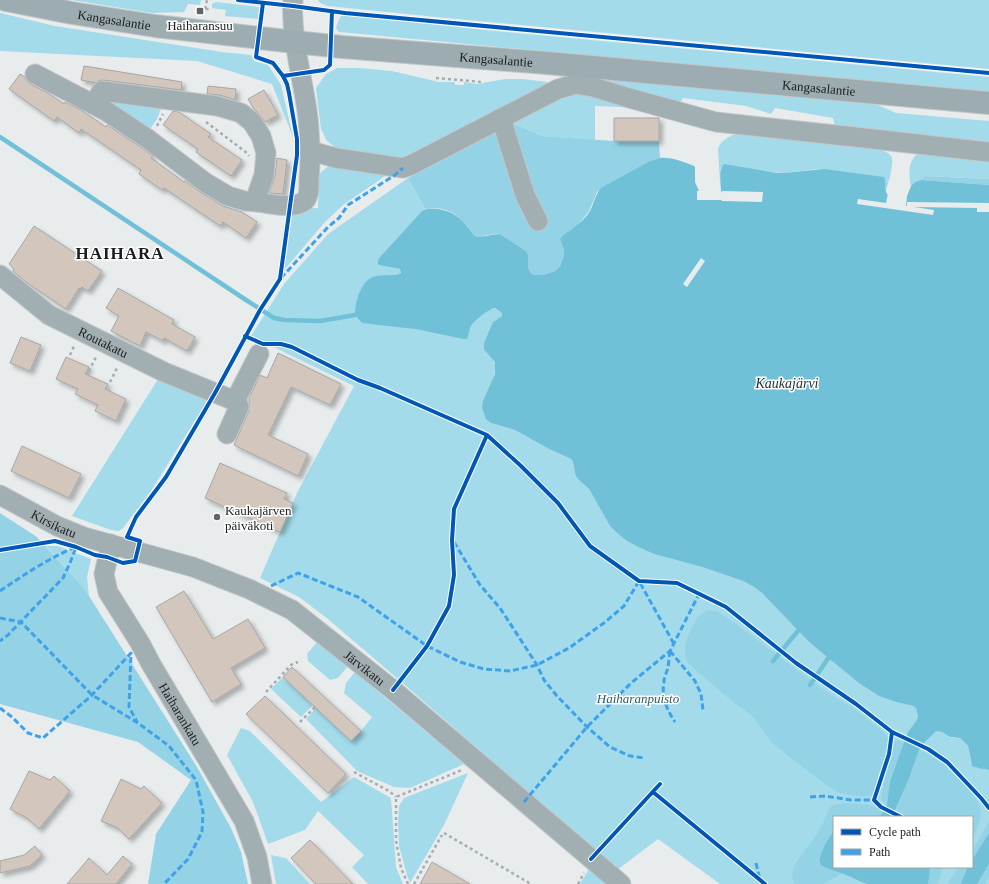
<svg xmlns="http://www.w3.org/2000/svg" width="989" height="884" font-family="Georgia,serif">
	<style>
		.green { fill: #a3dbeb; fill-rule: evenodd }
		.forest { fill: #94d3e5 }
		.water { fill: #70c1d7 }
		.pier { fill: #e8eced }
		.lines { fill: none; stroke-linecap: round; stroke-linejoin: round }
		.stream { stroke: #70c1d7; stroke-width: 4.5 }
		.building { fill: #d3c7bd; stroke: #a5a6a6; filter: url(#shadow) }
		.minor-casing { stroke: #c4c6c7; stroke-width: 21 }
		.major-casing { stroke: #c4c6c7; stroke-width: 24 }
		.path { stroke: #a5adb0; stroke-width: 2.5; stroke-dasharray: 3 3; stroke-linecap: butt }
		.minor { stroke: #a1aeb2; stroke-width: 19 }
		.major { stroke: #9cacb1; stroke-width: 22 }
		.quiet { stroke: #3da2ea; stroke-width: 3; stroke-dasharray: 6 3; stroke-linecap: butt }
		.cycleway-casing { stroke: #fff; stroke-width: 6 }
		.cycleway { stroke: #0057b8; stroke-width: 4 }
		.poi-dot { fill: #626566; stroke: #fff; stroke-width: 1.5 }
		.labels { text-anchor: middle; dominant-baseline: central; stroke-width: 3; stroke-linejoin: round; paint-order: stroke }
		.street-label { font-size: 13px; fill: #1a1c1d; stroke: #fff }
		.poi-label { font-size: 13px; fill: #1a1c1d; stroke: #fff }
		.park-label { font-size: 13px; font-style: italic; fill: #2d5b69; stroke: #fff }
		.water-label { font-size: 14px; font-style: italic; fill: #1b2e34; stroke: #fff }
		.district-label { font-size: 17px; font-weight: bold; letter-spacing: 1px; fill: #1a1c1d; stroke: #fff }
	</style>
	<defs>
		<filter id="shadow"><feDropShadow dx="3.5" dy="3.5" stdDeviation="2" flood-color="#0004"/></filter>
	</defs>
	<rect width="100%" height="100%" fill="#e8eced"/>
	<path class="green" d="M72,0H201L200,5L188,4L184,12L152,13Z
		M318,0H989V69L446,18L328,6L320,3Z
		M216,2L259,7L258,19L225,16L226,10L212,8V4Z
		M0,13L55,26L222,52L251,55L254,61L268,65L281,85L293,137L272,84L197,61L0,51Z
		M344,15L485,30L989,77V93L339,32L336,28L340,17Z
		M337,68H359L392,71L439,82H455V85H464V82L477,84L505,79H523L547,82L548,88L405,165L341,152L327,141L321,129L316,88L326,74Z
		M552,74L878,105L896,113L989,121V149L836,131L833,118L775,108L771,114L746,106L683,98L679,104L581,79L555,76Z
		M576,89L644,108L595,106V140L542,136L508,121Z
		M115,100L161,109L157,119L148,132L111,107Z
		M733,135C751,132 773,137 791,139C819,141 850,142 877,149C881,150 888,152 891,156C895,162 888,184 886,191L885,179L819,169L784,173L721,168L720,183L718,149C720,142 726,138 733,135Z
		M917,154H922L989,159V179L924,176L923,177L921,180C915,181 913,183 911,188C909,177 907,162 917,154Z
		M332,163L394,170L343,205L324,223L284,270L293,209L318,208L319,174Z
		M408,178L425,209L422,211L379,258V265L400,269L401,271L400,274H397L415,329L463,339H466C469,335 468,330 471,326C475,320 489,309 495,308L502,313V316L499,319L495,320L484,343L486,352L495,362V369L491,423L515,430L549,449L571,459L573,462L575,473L589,489L610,526L616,532L627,541L640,548L654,554L702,567L743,581L754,587L762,593L809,642L829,657L896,702L913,706L916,708L918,717L940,731L952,738H960L968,746L971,763L976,768H984L989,770V884H720L658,839L617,870L405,685L328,619L299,597L260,578L280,532L297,493L354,386L251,336L284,284L328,234ZM834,817H972V867H834Z
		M160,376L204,392L206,403L151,491L123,528L119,531L111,530L72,516Z
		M46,546H58L91,559L87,577L89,596L84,588Z
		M317,642L348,666L338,678L330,680L308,661L307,654Z
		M355,672L464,764L410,788L394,787L357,771L306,719L316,708L352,741L361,731L372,717L344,693L346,683Z
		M283,677L313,705L301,717L271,689Z
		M241,728L250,731L321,802L354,777L391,798L396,867L403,884H368L352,867L364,855L318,811L305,830L268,844L253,802L227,755Z
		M468,773L444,825L410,883L407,875L399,846L398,823L399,806L404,798Z
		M271,855L286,858L310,884H276Z
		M589,869L606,884H580Z"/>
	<path class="forest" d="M508,121L542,136L614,141H659L660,158L650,161L597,192L589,211L577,226L562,236L560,239L564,250V255L560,266L555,271L543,275H534L531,273L528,268V256L526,251L500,234C492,233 484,238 475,236C461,218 451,205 425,209L408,178Z
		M924,176L989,179V185L921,180Z
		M0,513L37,537L84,588L197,767L231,828L241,852L248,884H148L156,834L191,780L138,742L0,704Z
		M708,610L716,611L728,618L821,688L853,708L884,732L889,739L888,743L881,775L875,793L874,795L866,797L848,795L840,793L828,786L808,771L772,743L754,718L743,709L734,703L691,666C688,662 685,658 685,652C684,643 691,627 696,620C699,615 703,612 708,610Z
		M898,740L904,742L890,782L887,805C883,803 881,800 881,795L894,743L896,741Z
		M919,750C922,752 925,752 928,754C940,760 977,794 980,806C983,817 977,829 972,839V817H904L896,809L908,781Z
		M844,803C860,804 869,803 884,811L881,815L874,817H834V831L825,845L821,857L825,867L843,873L823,884H796C784,872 805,851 812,841C815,836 818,832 821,827C825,821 826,814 830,807L837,804Z
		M989,821V833L972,860V852Z
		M989,864V877L985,884H977Z
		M930,867H941C942,873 941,878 938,884H928Z
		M959,867H968L963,878L961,884H947Z"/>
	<path class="water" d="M660,158C672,157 683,162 694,166L695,167V182L699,191L721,192C721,183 718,171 724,164L777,173H784L824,169L884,177C887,181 884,189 887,194L890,195L906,197L907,196C911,187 911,182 921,180L989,185V770C984,768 977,769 972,766L968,746L960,738L950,737L942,732L937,731L935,732L924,743L919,750L908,781L892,817H874L881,815L887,805L890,782L899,756L908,732L917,720L918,717L916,708L913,706L896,702L879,696L859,683L809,642L762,593L754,587L743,581L702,567L654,554L640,548L627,541L616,532L610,526L589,489L577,478L575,473L573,462L571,459L549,449L515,430L491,423L486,419L482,408L483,401L495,374V362L486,352L484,349V343L493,322L502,316V313L495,308C489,309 475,320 471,326C469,329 469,335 467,339H463L415,329L362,323L355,315C355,302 361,279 376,276C384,274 394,277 401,273L400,269L379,265L378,264V261L379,258L422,211C427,208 432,209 437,209C456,211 464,222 475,236C484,238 491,234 500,234L526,251L528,255V268L531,273L534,275H543L555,271L560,266L564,255V250L560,239L562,236C572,229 583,222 590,211C594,203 595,195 601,188L650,161Z
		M834,831V867H930L929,878L928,884H867C858,881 850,876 841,873C837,871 824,868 821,865C816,858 829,837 834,831Z
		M989,833V864L977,884H961L963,878L968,867H972V860Z"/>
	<path class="pier" d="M697,191H721V193L722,191L763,192L762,202L722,201L721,200H697Z
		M888,193L907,196L906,206H907V202L989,203V212H977V208L914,207L934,210L933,215L857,204L858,199L886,203Z
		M701,258L705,261L687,287L683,284Z"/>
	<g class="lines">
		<path class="stream" d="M0,137L246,300L274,318L285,320L320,321L355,315
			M773,661L798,631
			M810,685L829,657"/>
	</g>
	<path class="building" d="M84,66L182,82L181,90L103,80L98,81L96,83L81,80Z
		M20,74L25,77L26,80L30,84L48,93L64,104L65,102L81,110L106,127L107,125L142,148L153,156L151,158L184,182L185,181L200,192L223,206L242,212L257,222L246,238L223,222L220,226L164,188L162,190L139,174L141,170L81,129L79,133L57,117L54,121L9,89Z
		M208,86L236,89L235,100L220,95L207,94Z
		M264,90L278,115L265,122L259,114L254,109L248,99Z
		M173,111L179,112L211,134L208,137L242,160L231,176L196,152L198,149L163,125Z
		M614,118H659V141H614Z
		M277,158L287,160L283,194L269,193L275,176Z
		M34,226L102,271L88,291L82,287L80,289L79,288L66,309L26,282L13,271L14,269L9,264Z
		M118,288L174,320L172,324L195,337L187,351L164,338L163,341L146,332L140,346L111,331L119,316L106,308Z
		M21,337L41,345L30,371L10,363Z
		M278,353L341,384L330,405L291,387L268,435L308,454L298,476L234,445L249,411V398L260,375L267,378Z
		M66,357L89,367L85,374L108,384L105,389L126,399L116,421L95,411L98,405L75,394L78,389L56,379Z
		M22,446L81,474L69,498L11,471Z
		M220,463L287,493L284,499L293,503L280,532L205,498Z
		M184,591L213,639L248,619L265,648L231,668L241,684L212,702L156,607Z
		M292,667L361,731L351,741L283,677Z
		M265,696L346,774L328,793L246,714Z
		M29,771L50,780L54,776L70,791L39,829L27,818L10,809Z
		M121,779L141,789L144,786L162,803L129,839L118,828L101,821Z
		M310,840L353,884H316L291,858Z
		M35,846L42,855L30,866L0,873V861L24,855Z
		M123,856L132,864L116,884H67L89,858L107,875Z
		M432,862L470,884H420Z"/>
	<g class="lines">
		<defs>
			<g id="minor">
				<path d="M35,74L106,111L148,139L206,183L228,196L245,201L258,202"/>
				<path d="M93,104L102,91L217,106L241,113L252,122L261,136L266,153L264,175L257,195L258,202C270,204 292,209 303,202C310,198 309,186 309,179C311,159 310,139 308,118C305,92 298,66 295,40C293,27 292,13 293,0"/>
				<path d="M501,118L525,195L538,221"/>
				<path d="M311,151L336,158L403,168L411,165L558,89L576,84L593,87L629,98L716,122L864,138L989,152"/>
				<path id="s1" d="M0,275L49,315L164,372L235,401L238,404L239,407L227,434"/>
				<path d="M235,401L259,354"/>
				<path id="s2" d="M0,495L57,526L84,537L193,567L249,589L292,610L393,690L621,884"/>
				<path id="s3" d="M111,544L104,574L108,592L140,643L151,664L244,821L257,857L262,884"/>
			</g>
			<g id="major">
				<path id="s4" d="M6,0L72,13L155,26L295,42L342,47L547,63L989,103"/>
			</g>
		</defs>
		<use href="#minor" class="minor-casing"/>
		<use href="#major" class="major-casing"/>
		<path class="path" d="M205,9L207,0
			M200,11L205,9H209
			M436,78L482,82
			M206,122L247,153L249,156
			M157,126L163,114
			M70,355L75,344
			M89,371L97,355
			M110,382L118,366
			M266,692L291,665L298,662
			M300,722L315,707
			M354,772L389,791L396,797
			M444,833L531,884
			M408,884L401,868L396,841V797L462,770
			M414,884L442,835
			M578,884L584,873"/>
		<use href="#minor" class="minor"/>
		<use href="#major" class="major"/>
		<path class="quiet" d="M281,278L328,227L339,218L348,205L395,175L403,168
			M454,542L480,585L500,608L537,665L544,680L557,696L587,727L610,747L630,756L645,758
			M271,586L298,573L358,597L427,646L460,662L484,669L510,671L537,665L569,648L604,623L624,606L639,581L674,644
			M0,591C25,574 49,558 76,547L70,563L63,578L8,635L0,641
			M0,618L21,622L92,695L138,723L169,746L196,780L203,812L202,832L188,859L164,884
			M670,651C669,656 669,662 668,667C667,672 664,677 664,682C661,697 667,710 675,722
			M670,651L695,681L701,694L703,710
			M0,708L12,717L28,733L43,738L92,695L131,653L129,707L137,722
			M810,797L825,796L851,800H874
			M524,802L587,727L631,683L670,651L699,594
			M756,863L760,880"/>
		<defs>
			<path id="cycleway" d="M238,0L293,6L345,13L989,73
				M283,76L324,70L330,65L332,11
				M245,336L263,344H281L292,347L358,380L380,388L487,435L521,466L558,503L590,546L639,581L677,583L726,607L796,663L856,704L892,732L928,749L947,762L981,798L989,808
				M0,550L55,541L76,547L95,555L107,557L123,563L135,561L140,541L127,537L136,517L166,477L215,393L260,310L280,279L297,155V139L289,93L287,84L283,76L273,63L256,57L263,3
				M393,690L427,646L449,606L454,575L452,540L454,509L487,435
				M892,732L889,754L874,800L881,807L901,817
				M653,792L765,884
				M591,859L660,784"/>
		</defs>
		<use href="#cycleway" class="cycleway-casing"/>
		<use href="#cycleway" class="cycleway"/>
	</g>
	<g class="poi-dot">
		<rect x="196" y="7" width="8" height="8" rx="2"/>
		<circle cx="217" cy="517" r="4"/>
	</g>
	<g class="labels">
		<g class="street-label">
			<text stroke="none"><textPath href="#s4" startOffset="110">Kangasalantie</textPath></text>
			<text stroke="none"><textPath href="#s4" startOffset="494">Kangasalantie</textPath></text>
			<text stroke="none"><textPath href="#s4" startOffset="818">Kangasalantie</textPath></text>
			<text stroke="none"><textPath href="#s1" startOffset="124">Routakatu</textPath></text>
			<text stroke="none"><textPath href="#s2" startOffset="61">Kirsikatu</textPath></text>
			<text stroke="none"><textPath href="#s2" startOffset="408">Järvikatu</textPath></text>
			<text stroke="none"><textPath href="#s3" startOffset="191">Haiharankatu</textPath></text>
		</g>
		<g class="poi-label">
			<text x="200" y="25">Haiharansuu</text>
			<text x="225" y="510" text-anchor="start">Kaukajärven<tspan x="225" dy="15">päiväkoti</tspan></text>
		</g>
		<g class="park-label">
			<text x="638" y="698">Haiharanpuisto</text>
		</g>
		<g class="water-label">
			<text x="787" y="383">Kaukajärvi</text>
		</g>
		<g class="district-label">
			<text x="120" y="253">HAIHARA</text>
		</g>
	</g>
	<rect x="833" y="816" width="140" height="52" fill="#ffffff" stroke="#a3a4a5"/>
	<rect x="841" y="829" width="20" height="6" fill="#0057b8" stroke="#a3a4a5"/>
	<text x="869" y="836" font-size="12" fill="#1a1c1d">Cycle path</text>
	<rect x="841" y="849" width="20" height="6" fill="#3da2ea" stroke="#a3a4a5"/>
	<text x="869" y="856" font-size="12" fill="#1a1c1d">Path</text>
</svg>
